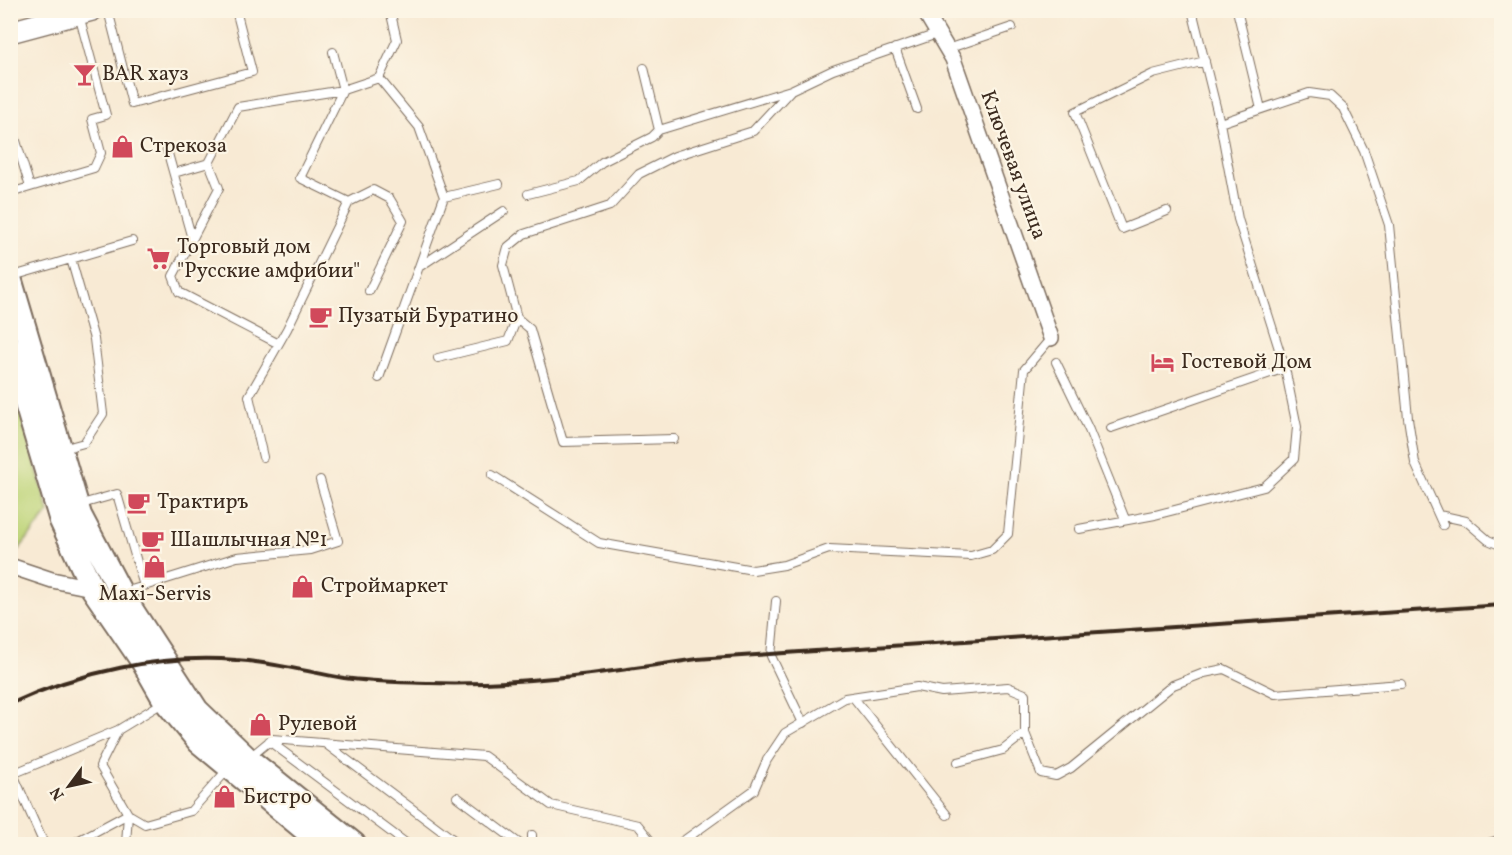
<svg xmlns="http://www.w3.org/2000/svg" width="1512" height="855" font-family="Vollkorn,serif">
	<style>
		.green { fill: #bdd478; stroke: #7c7f4b; stroke-width: 1.5 }
		.lines { fill: none; stroke-linecap: round; stroke-linejoin: round }
		.service-casing { stroke: #7d6d5e; stroke-width: 10 }
		.minor-casing { stroke: #7d6d5e; stroke-width: 18 }
		.secondary-casing { stroke: #7d6d5e; stroke-width: 24 }
		.primary-casing { stroke: #7d6d5e; stroke-width: 26 }
		.service { stroke: #fff; stroke-width: 8 }
		.minor { stroke: #fff; stroke-width: 15 }
		.secondary { stroke: #fff; stroke-width: 21 }
		.primary { stroke: #fff; stroke-width: 22 }
		.rail { stroke: #3b2a1e; stroke-width: 4 }
		.labels { text-anchor: middle; dominant-baseline: central; stroke-width: 4.5; stroke-linejoin: round; paint-order: stroke }
		.poi-label { font-size: 21px; fill: #3b2a1e; stroke: #fcf5e5; text-anchor: start }
		.street-label { font-size: 21px; fill: #3b2a1e; stroke: #fcf5e5 }
	</style>
	<rect width="100%" height="100%" fill="#fcf5e5"/>
	<filter id="ink" filterUnits="userSpaceOnUse"><feTurbulence type="fractalNoise" baseFrequency=".0167" numOctaves="2"/><feDisplacementMap in="SourceGraphic" scale="12" xChannelSelector="R" yChannelSelector="G"/><feConvolveMatrix kernelMatrix="1 2 1 2 8 2 1 2 1" color-interpolation-filters="sRGB"/></filter>
	<filter id="wash" filterUnits="userSpaceOnUse"><feTurbulence type="fractalNoise" baseFrequency=".008" numOctaves="4" result="noise"/><feDisplacementMap in="SourceGraphic" scale="24" xChannelSelector="R" yChannelSelector="G"/><feGaussianBlur stdDeviation="1.35" result="paint"/><feColorMatrix in="noise" values="0 0 0 0 0 0 0 0 0 0 0 0 0 0 0 0 0 1.4 0 .05"/><feComposite in="paint" operator="in"/></filter>
	<g filter="url(#wash)">
		<rect width="100%" height="100%" fill="#f8ead4"/>
		<path class="green" d="M10,376L49,512L19,549L10,546Z"/>
	</g>
	<g filter="url(#ink)">
		<g class="lines">
			<defs>
				<path id="service" d="M108,10L132,104L252,72L236,10
					M1237,10L1261,109
					M548,11L550,10
					M927,16L943,10
					M895,48L917,109
					M947,49L1012,27
					M644,68L659,130L791,90L833,70L937,34
					M10,121L30,187
					M1220,123L1309,93L1330,96L1343,108L1364,151L1389,225L1408,418L1415,463L1443,525
					M167,150L192,239
					M174,173L209,163
					M10,193L94,168L101,153L92,119L106,115L79,15
					M528,194L579,181L602,162L652,137L659,130
					M444,197L499,184
					M349,202L300,178L343,90L379,78L397,40L390,10
					M1167,211L1122,229L1075,112L1153,74L1205,61
					M419,267L504,211
					M13,276L132,241
					M277,343L179,292L173,276L219,188L209,163L238,107L343,90L333,52
					M438,358L508,341L517,318
					M1056,362L1089,430L1125,519
					M379,378L444,197L419,127L379,78
					M1111,428L1285,368
					M674,439L563,442L530,329L517,318L503,265L508,247L524,234L610,206L639,174L675,156L753,131L791,90
					M62,449L84,443L103,414L94,339L71,259
					M263,457L249,396L287,329L349,202L373,190L390,199L403,221L369,291
					M492,475L599,543L753,570L784,565L829,549L971,556L992,550L1008,534L1024,370L1051,338
					M78,505L117,494L144,586
					M1439,515L1466,521L1488,540L1502,546
					M1079,529L1155,515L1264,487L1294,459L1297,427L1285,368L1238,219L1220,123L1192,10
					M125,592L237,557L310,550L338,541L320,480
					M776,601L771,656L803,723
					M853,697L947,815
					M164,702L118,730L100,766L128,814L145,824L191,811L228,769
					M269,741L407,844
					M326,744L459,844
					M249,758L272,739L484,756L551,805L638,825L653,844
					M958,762L1003,750L1025,733
					M13,774L44,844
					M10,775L118,730
					M457,797L520,844
					M72,844L128,814
					M126,844L128,814
					M532,844V835
					M679,844L754,790L767,760L785,733L845,698L917,687L942,692L1008,687L1025,694V733L1041,773L1056,776L1071,768L1173,685L1204,673L1224,669L1275,694L1401,684
					M1485,844L1502,839"/>
				<path id="minor" d="M924,10L953,59L1051,338
					M10,566L52,580L92,588"/>
				<path id="secondary" d="M10,32L92,10"/>
				<path id="primary" d="M10,278L80,515L121,593L197,710L248,759L354,844
					M10,350L61,521L92,588L144,664L165,701L199,742L322,844"/>
			</defs>
			<use href="#service" class="service-casing"/>
			<use href="#minor" class="minor-casing"/>
			<use href="#secondary" class="secondary-casing"/>
			<use href="#primary" class="primary-casing"/>
			<use href="#service" class="service"/>
			<use href="#minor" class="minor"/>
			<use href="#secondary" class="secondary"/>
			<use href="#primary" class="primary"/>
			<path class="rail" d="M10,704C79,672 160,654 236,660C272,662 308,672 344,678C372,682 401,682 430,683C520,686 608,672 697,659L1502,605"/>
		</g>
	</g>
	<defs>
		<symbol id="bar-bare" viewBox="-9 -9 18 18"><path d="M-6-5H6L.8 .8V4.5H3.5V6h-7V4.5H-.8V.8Z" fill="#d1495b" stroke="#fcf5e5" stroke-width="2.5" paint-order="stroke"/></symbol>
		<symbol id="shop-bare" viewBox="-9 -9 18 18"><path d="M-5-2.5h2.3a2.7 3.5 0 0 1 5.4 0H5L5.5 6h-11ZM-1.5-2.5h3a1.5 2.3 0 0 0-3 0Z" fill="#d1495b" stroke="#fcf5e5" stroke-width="2.5" paint-order="stroke"/></symbol>
		<symbol id="supermarket-bare" viewBox="-9 -9 18 18"><path d="M-6-5.5h2.5l.6 2H6L4.5 2H-2.5L-4.4-4H-6ZM-1.5 3.2a1.3 1.3 0 1 0 .1 0ZM3 3.2a1.3 1.3 0 1 0 .1 0Z" fill="#d1495b" stroke="#fcf5e5" stroke-width="2.5" paint-order="stroke"/></symbol>
		<symbol id="cafe-bare" viewBox="-9 -9 18 18"><path d="M-5.5-4.5H6V0H3Q3 3.5 0 3.5H-2.5Q-5.5 3.5-5.5 0ZM3-3.2v2h1.7v-2ZM-6 4.5H4V6H-6Z" fill="#d1495b" stroke="#fcf5e5" stroke-width="2.5" paint-order="stroke"/></symbol>
		<symbol id="hotel-bare" viewBox="-9 -9 18 18"><path d="M-6-4.5h1.5V1H6V5H4.5V3h-9V5H-6ZM-4 0a1.8 1.8 0 1 1 3.6 0ZM.5 0V-2.5h3Q6-2.5 6 0Z" fill="#d1495b" stroke="#fcf5e5" stroke-width="2.5" paint-order="stroke"/></symbol>
	</defs>
	<g fill-rule="evenodd">
		<use href="#bar-bare" x="68" y="58" width="33" height="33"/>
		<use href="#shop-bare" x="106" y="130" width="33" height="33"/>
		<use href="#supermarket-bare" x="142" y="242" width="33" height="33"/>
		<use href="#cafe-bare" x="304" y="300" width="33" height="33"/>
		<use href="#hotel-bare" x="1146" y="346" width="33" height="33"/>
		<use href="#cafe-bare" x="122" y="486" width="33" height="33"/>
		<use href="#cafe-bare" x="136" y="524" width="33" height="33"/>
		<use href="#shop-bare" x="138" y="550" width="33" height="33"/>
		<use href="#shop-bare" x="286" y="570" width="33" height="33"/>
		<use href="#shop-bare" x="244" y="708" width="33" height="33"/>
		<use href="#shop-bare" x="208" y="780" width="33" height="33"/>
	</g>
	<g class="labels">
		<g class="poi-label">
			<text x="102" y="74">BAR хауз</text>
			<text x="140" y="146">Стрекоза</text>
			<text x="177" y="247">Торговый дом<tspan x="177" dy="24">"Русские амфибии"</tspan></text>
			<text x="338" y="316">Пузатый Буратино</text>
			<text x="1181" y="362">Гостевой Дом</text>
			<text x="157" y="502">Трактиръ</text>
			<text x="170" y="540">Шашлычная №1</text>
			<text x="321" y="586">Строймаркет</text>
			<text x="155" y="594" text-anchor="middle">Maxi-Servis</text>
			<text x="278" y="724">Рулевой</text>
			<text x="243" y="797">Бистро</text>
		</g>
		<g class="street-label">
			<text transform="translate(1013 165) rotate(70)">Ключевая улица</text>
		</g>
	</g>
	<rect width="1512" height="855" fill="none" stroke="#fcf5e5" stroke-width="36"/>
	<g transform="translate(69 786) rotate(237)" stroke="#fcf5e5" stroke-width="4.5" paint-order="stroke">
	<path d="M0-4.5L10 22L0 15L-10 22Z" fill="#3b2a1e"/>
	<text y="-9" font-size="16" font-weight="bold" text-anchor="middle" fill="#3b2a1e">N</text>
	</g>
</svg>
